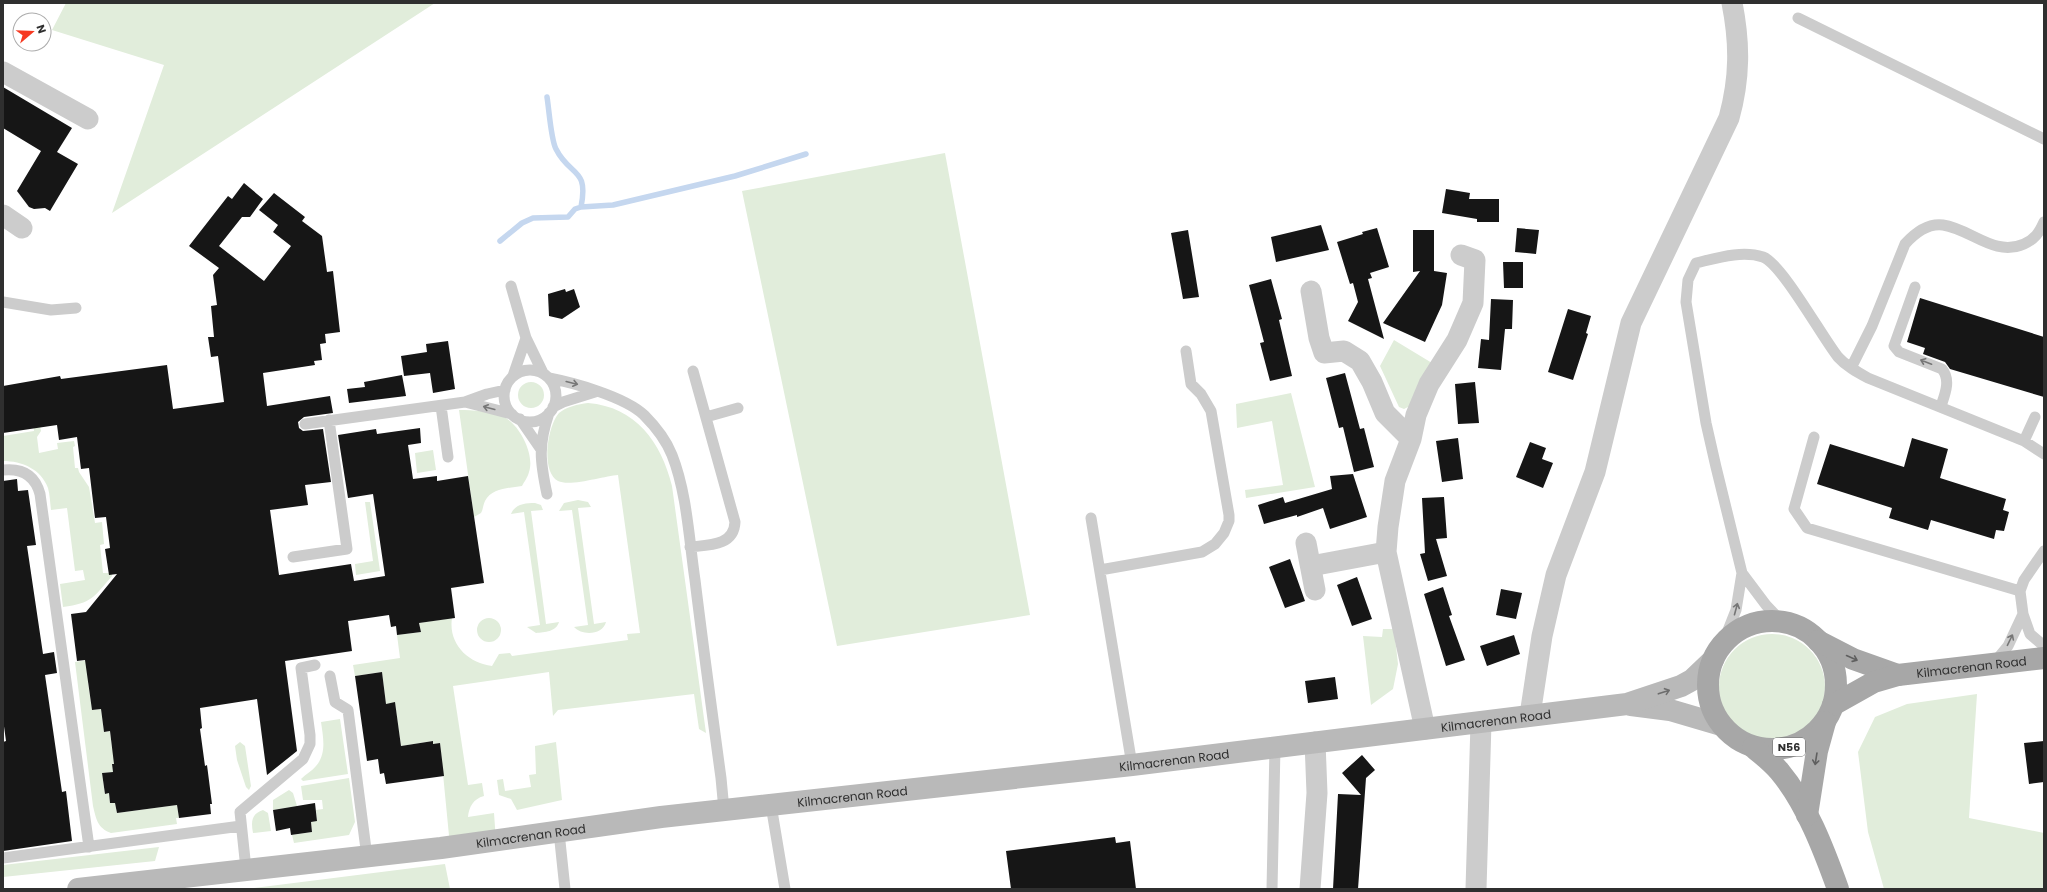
<svg xmlns="http://www.w3.org/2000/svg" width="2047" height="892" font-family="Poppins,sans-serif">
	<style>
		.green { fill: #e1eddb }
		.lines { fill: none; stroke-linecap: round; stroke-linejoin: round }
		.stream { stroke: #c5d7ef; stroke-width: 5.5 }
		.building { fill: #161616 }
		.lane { stroke: #ccc; stroke-width: 11 }
		.street { stroke: #ccc; stroke-width: 21 }
		.secondary { stroke: #b9b9b9; stroke-width: 22 }
		.primary { stroke: #a7a7a7; stroke-width: 22 }
		.oneway { stroke: #767676 }
		.oneway2 { stroke: #5f5f5f }
		.oneway3 { stroke: #6d6d6d }
		.labels { text-anchor: middle; dominant-baseline: central; stroke-width: 4; stroke-linejoin: round; paint-order: stroke }
		.shield { fill: #fff; stroke: #6d6d6d; stroke-width: 1 }
		.shield-label { font-size: 11px; font-weight: bold; fill: #2f2f2f }
		.street-label { font-size: 12px; fill: #2f2f2f; stroke: #fff }
	</style>
	<rect width="100%" height="100%" fill="#fff"/>
	<path class="green" d="M66,3H435L112,213L164,65L52,30Z
		M945,153L1030,615L837,646L742,191Z
		M1394,340L1432,363L1410,406L1404,409L1399,407L1380,366Z
		M518 395a13 13 0 1 1 26 0a13 13 0 1 1-26 0Z
		M1291,393L1315,487L1246,498L1245,490L1283,485L1272,421L1237,428L1236,404Z
		M588,403C636,407 661,442 672,486L706,733L699,729L694,694L558,710L553,716L549,672L453,686L468,785L482,783L484,796C473,799 469,807 468,817L494,813L496,841L450,846L440,743L433,744V741L401,746L395,703L386,704L382,672L355,676L353,665L400,658L397,635L421,632L419,623L452,618C448,644 468,663 492,666L499,654L510,653L512,656L628,640L627,634L640,633L618,475C604,476 570,487 558,481C540,471 548,425 559,413C566,407 578,404 588,403Z
		M37,410L41,431L37,437L39,453L58,449L57,443L74,441L75,446L73,447L75,468H78L79,472L89,487L95,523L102,522L104,544L100,545L103,573H112V576C93,598 92,603 63,607L60,584L85,580L83,570L75,571L67,508L51,510C50,503 50,495 48,488C41,469 22,461 3,461V436L34,431L32,411Z
		M459,410C473,410 490,411 504,417C520,425 535,455 529,472C528,477 524,482 522,486C509,488 492,488 485,501C483,505 483,510 481,513L474,517Z
		M433,450L436,470L417,473L415,453Z
		M578,500L588,502L591,507L578,508L594,624L606,622C603,635 582,636 574,627L588,625L572,510L559,511L564,503Z
		M365,502H370L380,571L356,575L355,564L373,561Z
		M535,503L541,505L543,510L531,511L546,624L559,622C556,632 545,632 536,633L527,627L540,625L524,512L511,514C515,504 525,503 535,503Z
		M477 630a12 12 0 1 1 24 0a12 12 0 1 1-24 0Z
		M1383,629H1394L1398,664L1393,689L1371,705L1363,636L1382,637Z
		M1719 687a53 53 0 1 1 106 0a53 53 0 1 1-106 0Z
		M149,650L88,683L92,710L101,709L104,732L110,731L112,748L156,758L112,764L113,772L102,773L105,794L109,793L110,803H115L117,813L177,805L179,818H176L177,824L111,833C97,828 96,818 93,806L75,662Z
		M1977,694L1969,818L2044,833V889H1884L1868,832L1858,752L1875,717L1907,704Z
		M340,719L348,774L303,781L301,779C306,774 312,771 316,766C327,754 323,736 321,722Z
		M240,742L245,746L251,786L249,790L246,787L237,760L235,746Z
		M556,742L562,800L517,810L511,799L499,795L497,780L503,779L505,791L531,787L529,775L536,774L535,746Z
		M349,778L355,822L349,835L294,843L292,835L312,832L311,822L317,820L316,810L323,809L322,800H303L301,786Z
		M289,790L293,793L297,806L273,810V800Z
		M263,810L268,813L271,831L253,833C251,822 251,814 263,810Z
		M159,847L155,861L3,877V865Z
		M445,864L450,889H245Z"/>
	<g class="lines">
		<path class="stream" d="M547,97C549,109 551,140 556,149C570,177 589,167 581,207
			M500,241L522,223L533,218L568,217L575,209L581,207L613,205L735,176L806,154"/>
	</g>
	<path class="building" d="M3,87L72,128L57,152L78,164L50,211L45,208L34,209L29,207L17,191L41,151L3,128Z
		M244,183L263,199L250,217H242L219,246L264,281L291,246L273,232L278,225L259,210L274,193L305,217L302,221L322,236L327,272L333,271L340,332L325,334L326,343L320,344L322,360L314,361L315,365L263,373L267,406L330,396L333,413L304,417L298,422L299,428L303,431L323,429L331,482L305,485L308,505L270,510L279,575L351,564L354,581L385,576L373,494L348,498L338,435L376,429L377,434L420,428L421,443L408,445L413,479L437,476V481L468,476L484,583L451,588L455,618L419,623L421,632L397,635L396,626L391,627L389,615L348,621L352,651L285,661L297,751L267,775L257,699L200,708L202,728L200,729L205,766L207,765L212,804H210L211,814L179,818L177,805L117,813L115,803H110L109,793L105,794L102,773L113,772L112,764H114L110,731L104,732L101,709L92,710L85,660L77,661L71,614L86,612L117,574L109,575L105,549L110,548L106,517L95,518L89,468L81,469L77,437L59,440L57,425L3,433V386L60,376L61,379L167,365L173,409L224,402L218,356L211,357L208,337H214L211,306L217,305L213,275L219,268L189,246L228,196L232,199Z
		M1446,189L1470,193L1469,199H1499V222H1477V219L1442,213Z
		M1321,225L1329,250L1276,262L1271,237Z
		M1377,228L1389,267L1370,273L1372,278L1368,279L1384,339L1348,321L1358,302L1353,283L1350,284L1337,242L1363,234L1362,232Z
		M1517,228L1539,230L1536,254L1515,252Z
		M1188,230L1199,297L1183,299L1171,233Z
		M1413,230H1434V271L1447,273L1442,305L1425,342L1383,323L1420,271L1413,272Z
		M1503,262H1523V288H1504Z
		M1271,279L1282,319L1279,320L1292,376L1270,381L1260,343L1264,342L1249,285Z
		M565,289L566,292L574,289L580,307L562,319L549,316L548,294Z
		M1920,298L2044,337V397L1950,369L1945,362L1923,354L1925,348L1907,342Z
		M1491,299L1513,300L1512,329H1505L1501,370L1478,368L1481,339L1489,340Z
		M1568,309L1591,316L1586,333L1588,334L1573,380L1548,372Z
		M448,341L455,389L433,393L430,373L404,376L401,356L427,352L426,344Z
		M1345,373L1360,429L1364,428L1374,467L1354,472L1343,427L1339,428L1326,378Z
		M402,375L406,396L349,403L347,389L365,387L364,382Z
		M1475,382L1479,423L1458,424L1455,384Z
		M1458,438L1463,479L1442,482L1436,441Z
		M1912,438L1948,449L1940,478L2006,499L2003,510L2009,512L2004,531L1996,530L1994,539L1931,520L1928,530L1889,518L1892,508L1817,484L1830,444L1904,467Z
		M1530,442L1546,448L1542,459L1553,463L1543,488L1516,477Z
		M1353,474L1367,517L1330,529L1323,508L1297,517V515L1264,524L1258,505L1283,497L1285,503L1332,489L1330,476Z
		M17,479L18,491L28,490L36,545L27,546L43,654L54,652L57,673L45,675L62,792L66,791L72,841L3,851V742L6,741L3,719V481Z
		M1444,497L1447,538L1436,539L1447,576L1428,581L1420,554L1425,553L1422,498Z
		M1290,559L1305,601L1285,608L1269,567Z
		M1357,577L1372,619L1352,626L1337,585Z
		M1443,587L1452,615L1449,616L1465,660L1446,666L1424,594Z
		M1501,589L1522,593L1516,619L1496,615Z
		M1514,635L1520,654L1487,666L1480,646Z
		M382,672L386,704L395,702L401,746L433,741V744L440,743L444,776L386,784L384,773L380,774L378,759L367,761L355,676Z
		M1335,677L1338,699L1308,703L1305,681Z
		M2044,741V782L2029,784L2024,743Z
		M1362,755L1375,770L1366,778L1358,889H1333L1338,794L1361,795L1342,773Z
		M315,803L317,821L311,822L312,832L291,835L290,828L276,831L273,810Z
		M1115,837L1116,843L1130,841L1136,889H1011L1006,851Z"/>
	<g class="lines">
		<path class="lane" d="M1798,18L2044,139
			M511,286L526,338L543,373
			M1915,287L1894,346L1899,352L1942,369C1951,380 1945,394 1941,406
			M3,302L51,310L76,308
			M1851,368L1872,326L1905,244C1914,234 1928,223 1943,225C1971,229 1994,257 2024,244C2035,239 2039,233 2044,222
			M504 396a26 26 0 1 1 52 0a26 26 0 1 1-52 0Z
			M513,376L526,338
			M549,378C575,383 625,397 644,415C655,426 666,440 672,455C687,493 689,539 695,580C703,646 712,712 721,778L724,810
			M465,402L512,414
			M441,406L448,457
			M553,407L563,402L595,392
			M706,417L738,408
			M520,419L540,448
			M305,424L465,402L487,394L505,390
			M1814,437L1794,509L1807,528L2020,591
			M2024,441L2035,417
			M3,470C22,468 35,475 40,494L89,847
			M547,494C540,461 538,445 549,413
			M1091,518L1132,765
			M690,547C709,545 734,546 735,522L693,371
			M2044,551L2024,580L2020,591L2023,614L2030,634L2044,646
			M293,557L347,549L329,420
			M1100,570L1202,552L1215,544L1224,533L1229,521V515L1211,411L1201,394L1191,384L1186,351
			M1782,622L1766,605L1742,573L1716,467L1706,423L1686,302L1688,280L1696,263C1717,258 1742,250 1763,257C1782,264 1822,337 1838,357C1846,366 1857,372 1868,378L2024,441L2044,454
			M1723,643L1736,610L1742,573
			M1994,663L2008,646L2023,614
			M330,676L335,702L348,710L367,857
			M771,805L785,889
			M559,832L565,889
			M3,858L241,826
			M246,869L240,812L303,759L310,744V735L301,668L315,665
			M1272,889L1275,747"/>
		<path class="street" d="M3,72L88,119
			M3,215L22,228
			M1311,291L1319,338L1324,353L1344,351L1360,361L1372,382L1385,413L1411,439L1395,481L1388,527L1386,552L1425,729
			M1411,439L1416,415L1429,384L1457,340L1473,303L1475,260L1461,255
			M1306,543L1315,590
			M1311,566L1386,552
			M1530,715L1542,636L1556,575L1595,472L1631,323L1729,118C1740,78 1740,43 1732,3
			M1310,889L1317,793L1315,742
			M1476,889L1481,723"/>
		<g class="secondary">
			<path d="M1631,705L1670,710L1721,725"/>
			<path id="s1" d="M78,889L441,848L661,817L1132,765L1627,704L1681,686L1692,680L1713,660"/>
		</g>
		<g class="primary">
			<circle cx="1772" cy="685" r="64"/>
			<path d="M1818,641L1853,659L1898,675"/>
			<path id="s2" d="M1833,705L1874,682L1898,675L2044,658"/>
			<path d="M1753,747C1762,755 1772,762 1780,772C1806,803 1824,850 1838,889"/>
			<path d="M1807,815L1817,751L1825,722"/>
		</g>
	</g>
	<defs><path id="oneway-shaft" d="M-6 0H5M1.5-3L5.5 0L1.5 3" fill="none" stroke-width="1.6" stroke-linecap="round" stroke-linejoin="round"/></defs>
	<g class="oneway">
		<use href="#oneway-shaft" transform="translate(1926 362) rotate(-159)"/>
		<use href="#oneway-shaft" transform="translate(572 383) rotate(14)"/>
		<use href="#oneway-shaft" transform="translate(489 408) rotate(-165)"/>
		<use href="#oneway-shaft" transform="translate(1736 609) rotate(-75)"/>
		<use href="#oneway-shaft" transform="translate(2010 640) rotate(-64)"/>
	</g>
	<g class="oneway2">
		<use href="#oneway-shaft" transform="translate(1852 658) rotate(24)"/>
		<use href="#oneway-shaft" transform="translate(1816 759) rotate(99)"/>
	</g>
	<use class="oneway3" href="#oneway-shaft" transform="translate(1664 692) rotate(-18)"/>
	<g class="labels">
		<rect class="shield" x="1773" y="738" width="32" height="18" rx="3"/>
		<g class="shield-label">
			<text x="1789" y="747">N56</text>
		</g>
		<g class="street-label">
			<text stroke="none"><textPath href="#s2" startOffset="146">Kilmacrenan Road</textPath></text>
			<text stroke="none"><textPath href="#s1" startOffset="1428">Kilmacrenan Road</textPath></text>
			<text stroke="none"><textPath href="#s1" startOffset="1104">Kilmacrenan Road</textPath></text>
			<text stroke="none"><textPath href="#s1" startOffset="780">Kilmacrenan Road</textPath></text>
			<text stroke="none"><textPath href="#s1" startOffset="456">Kilmacrenan Road</textPath></text>
		</g>
	</g>
	<rect width="2047" height="892" fill="none" stroke="#2f2f2f" stroke-width="8"/>
	<g transform="translate(32 32) rotate(71)"><circle r="19" fill="#ffffff" stroke="#acacac"/>
	<path d="M0-3L7 15L0 10L-7 15Z" fill="#f63921"/>
	<text y="-6" font-size="11" font-weight="bold" text-anchor="middle" fill="#2f2f2f">N</text>
	</g>
</svg>
